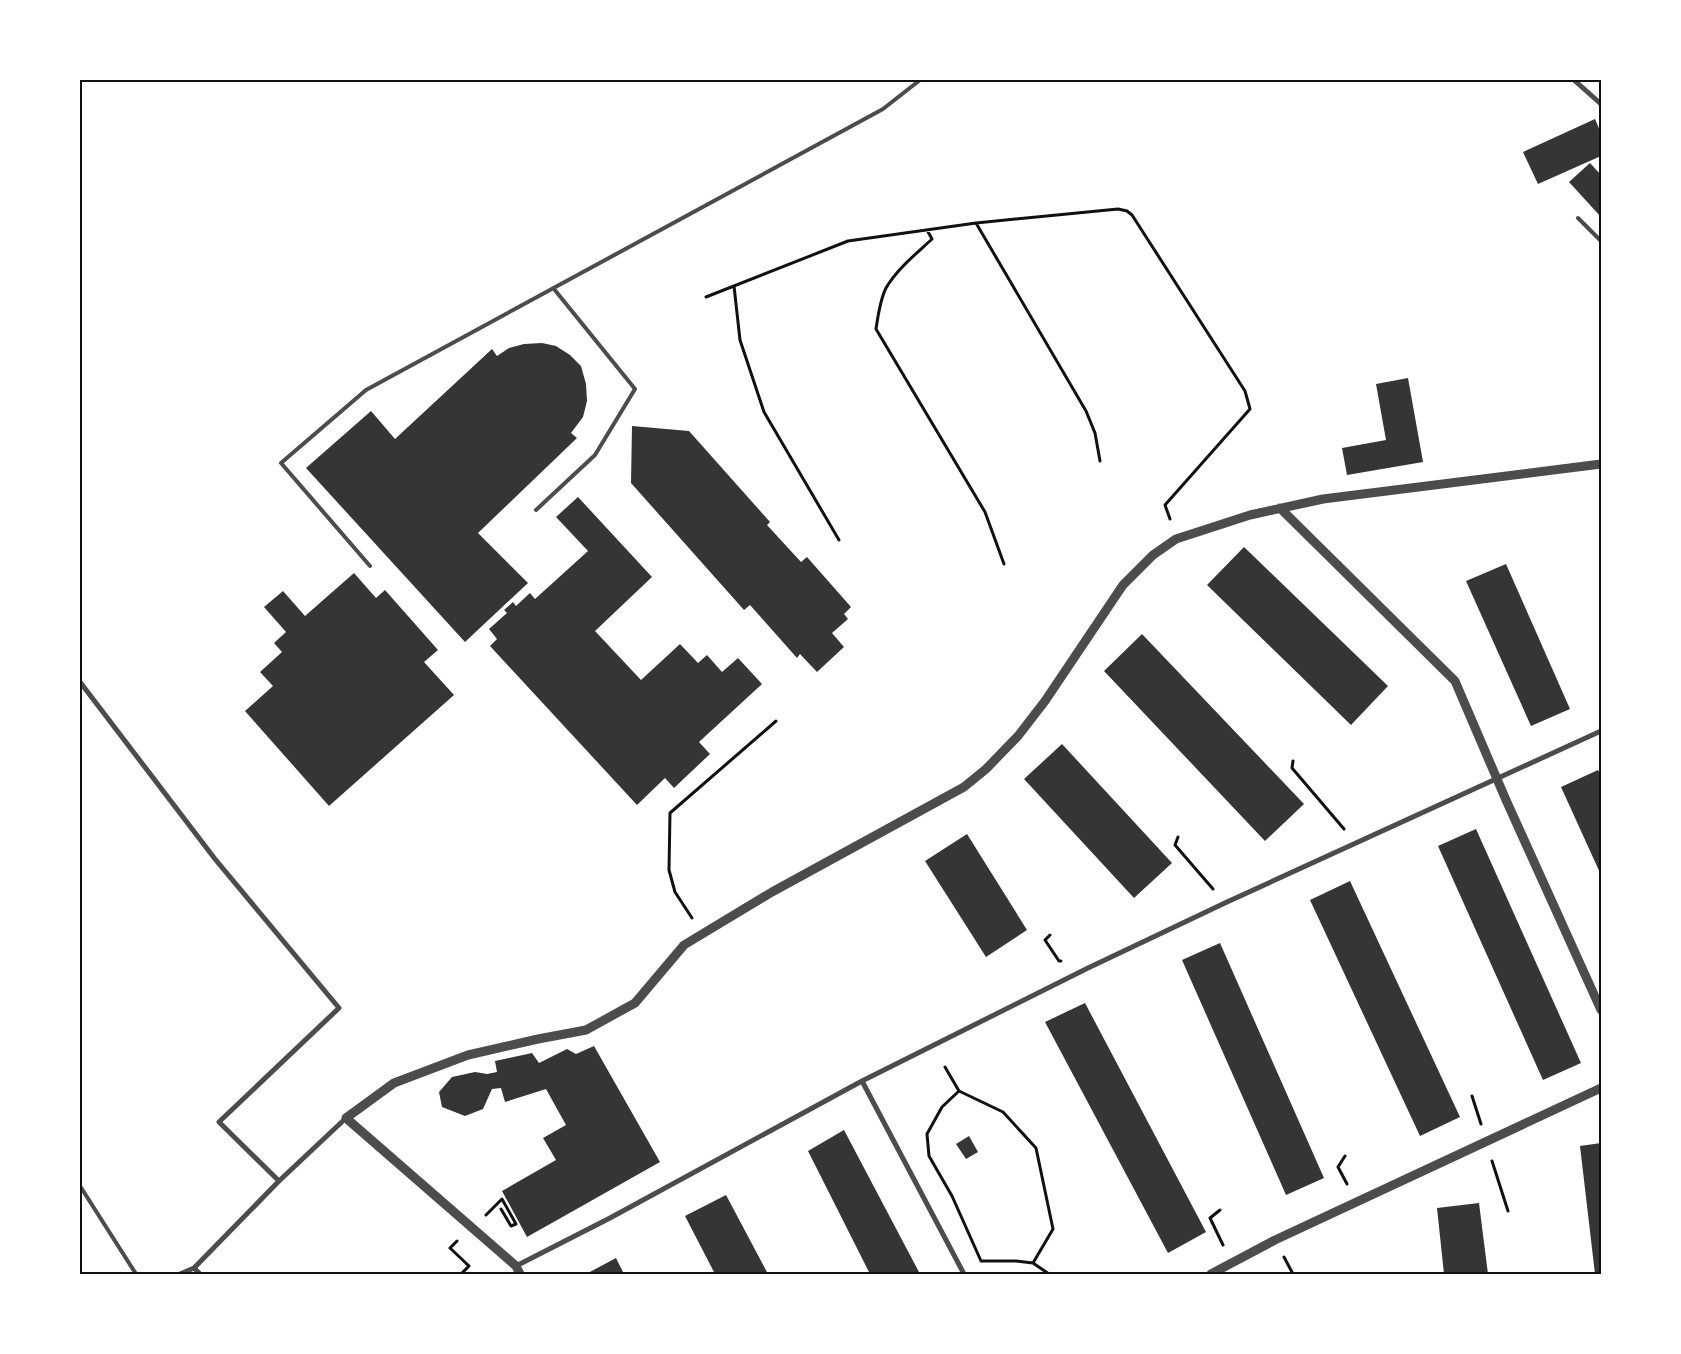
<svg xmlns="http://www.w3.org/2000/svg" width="1681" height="1354" font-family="'Titillium Web',sans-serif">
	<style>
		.building { fill: #353535 }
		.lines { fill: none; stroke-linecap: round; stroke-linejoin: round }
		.path { stroke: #111; stroke-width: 3 }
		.service { stroke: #4c4c4c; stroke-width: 4 }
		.minor { stroke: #4c4c4c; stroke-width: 5 }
		.tertiary { stroke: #4c4c4c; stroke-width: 9 }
		.neatline { fill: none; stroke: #111; stroke-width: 2 }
	</style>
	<rect width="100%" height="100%" fill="#fff"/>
	<path class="building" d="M1595,119L1601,133V156L1538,184L1523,152Z
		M1590,163L1601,175V217L1569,182Z
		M542,343L556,346L570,355L581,366L586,384L587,401L583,417L571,433L577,438L478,533L528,583L465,642L306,468L371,411L395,439L492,349L497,356L509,348L524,344Z
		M1408,378L1423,462L1347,475L1342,448L1386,440L1376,384Z
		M632,426L689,431L770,522L767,525L801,562L807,557L851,607L844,614L848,619L832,633L844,647L817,672L800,654L797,658L750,605L744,610L631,483Z
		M578,497L652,577L595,631L641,680L680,644L698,663L707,655L722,672L738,658L762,684L699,742L710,754L674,788L665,778L637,805L490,646L497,639L489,629L507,613L504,610L513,602L516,606L530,593L535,599L588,551L556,517Z
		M1244,547L1388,686L1351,725L1207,585Z
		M1506,564L1570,709L1531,726L1466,581Z
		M354,573L376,598L385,590L438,650L424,662L454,695L329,806L245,711L273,686L260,672L282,652L274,643L286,632L264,607L283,591L305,616Z
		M1142,634L1304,804L1265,841L1104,671Z
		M1062,744L1172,863L1134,898L1024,779Z
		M1598,770L1601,776V875L1561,787Z
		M1476,829L1581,1063L1543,1080L1438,846Z
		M967,834L1027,930L986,957L925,861Z
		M1350,881L1460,1117L1420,1136L1310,900Z
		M1220,943L1324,1178L1286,1195L1182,960Z
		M1085,1003L1206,1232L1168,1253L1045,1022Z
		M594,1046L660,1162L527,1237L502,1191L556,1160L543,1138L566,1125L546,1089L505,1102L501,1088L492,1089L483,1109L465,1116L442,1107L439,1092L452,1077L475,1072L487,1074L497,1072L495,1061L532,1053L539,1063L567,1049L576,1054Z
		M844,1130L920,1274H870L808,1151Z
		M969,1136L978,1152L966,1159L956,1144Z
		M1601,1143V1274H1595L1580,1146Z
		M726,1195L768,1274H715L685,1216Z
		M1479,1203L1488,1274H1444L1437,1208Z
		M616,1258L624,1274H586Z"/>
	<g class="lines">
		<path class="path" d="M976,223L1086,411L1095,433L1100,461
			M927,230L932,239C916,254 897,269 886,288C880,300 878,316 876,329L985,512L1004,564
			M734,286L740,340L764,412L839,540
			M706,297L848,241L976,223L1118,209L1127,211L1132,215L1245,391L1250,409L1165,505L1170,519
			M1293,761L1292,768L1344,829
			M1178,837L1175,845L1213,889
			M692,918L675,892L669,870L670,813L776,721
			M1050,935L1045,940L1059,961H1061
			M945,1067L959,1091L1003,1112L1036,1148L1053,1229L1033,1263
			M959,1091L942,1107L927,1134L929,1156L952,1196L981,1261H1016L1033,1263L1049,1274
			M1472,1096L1481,1124
			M1345,1156L1338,1167L1347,1184
			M1492,1161L1508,1211
			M1220,1210L1210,1218L1223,1245
			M486,1215L502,1199L516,1224L511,1226L501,1209
			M457,1241L450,1248L469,1266L461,1274
			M1284,1257L1293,1274"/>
		<path class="service" d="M1578,218L1601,241
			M536,510L595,455L635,389L554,289
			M370,566L281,463L366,390L883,109L920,80
			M80,1186L136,1274"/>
		<path class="minor" d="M1574,80L1601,104
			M80,682L215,859L339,1008L219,1122L279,1181
			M862,1081L964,1274
			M516,1266L610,1218L862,1081L1088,968L1227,902L1601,731
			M194,1268L200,1274
			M180,1274L194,1268L279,1181L346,1118"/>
		<path class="tertiary" d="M1280,508L1455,681L1506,800L1601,1010
			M520,1274L516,1266L346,1118L394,1083L468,1055L538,1039L586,1030L635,1003L684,945L772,892L964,787L986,769L1018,736L1045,701L1123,585L1153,555L1176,539L1250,515L1323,499L1601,464
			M1211,1274L1275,1240L1601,1088"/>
	</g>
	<rect width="1681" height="1354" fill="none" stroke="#ffffff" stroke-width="162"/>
	<rect x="81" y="81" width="1519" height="1192" class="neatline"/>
</svg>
